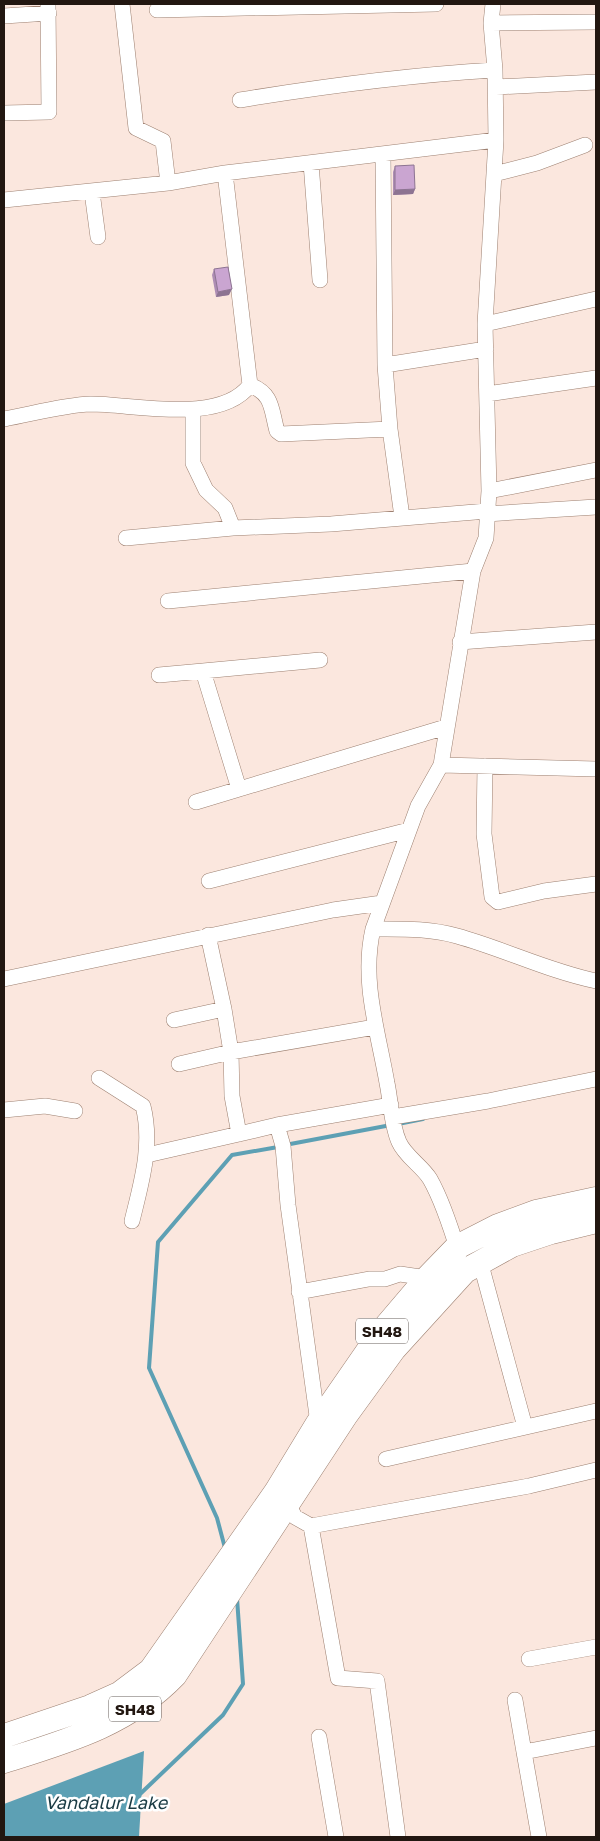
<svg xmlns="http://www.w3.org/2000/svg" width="600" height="1841" font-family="'Golos Text',sans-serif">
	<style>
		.water { fill: #5da0b4 }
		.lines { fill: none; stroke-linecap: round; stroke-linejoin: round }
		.stream { stroke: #5da0b4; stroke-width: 4 }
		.street-casing { stroke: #9d8071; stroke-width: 16 }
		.primary-casing { stroke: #9d8071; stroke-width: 25 }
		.street { stroke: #fff; stroke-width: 15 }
		.primary { stroke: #fff; stroke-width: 24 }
		.wall { fill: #ae8eb4 }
		.shaded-wall { fill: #8d7492 }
		.building { fill: #caa5d1; stroke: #8d7492 }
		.labels { text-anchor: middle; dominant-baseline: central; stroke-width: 5; stroke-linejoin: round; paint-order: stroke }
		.shield { fill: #fff; stroke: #645d58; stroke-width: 1 }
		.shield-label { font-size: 15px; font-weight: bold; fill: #221711 }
		.water-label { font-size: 18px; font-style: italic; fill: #1a3b44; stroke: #fff }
	</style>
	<rect width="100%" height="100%" fill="#fbe7de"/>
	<path class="water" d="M144,1751L139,1837H4V1804Z"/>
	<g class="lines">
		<path class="stream" d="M398,1124L423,1119
			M285,1145L391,1125
			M225,1548L217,1518L149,1368L158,1242L232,1155L278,1147
			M138,1796L223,1715L243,1684L237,1598"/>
		<defs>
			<path id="street" d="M122,4L136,128L163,141L168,183
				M157,10L436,4
				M4,16L49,13
				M491,23L596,22
				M496,87L596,82
				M240,100C325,86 409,75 495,70
				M4,113L49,112L48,4
				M383,154L385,365L486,349
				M311,163L320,280
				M494,174L537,163L585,145
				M92,192L98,237
				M4,200L168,183L225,173L496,140
				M485,324L596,299
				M385,365L390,429L402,517
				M250,385C273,394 271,409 277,431L281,434L390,429
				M487,394L596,378
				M193,409V463L206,490L225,508L233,528
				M4,419C32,414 63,405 91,404C135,404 220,425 250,385L225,173
				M489,491L596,470
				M486,514L596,507
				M126,538L233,528L331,524L487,511
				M168,601L473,571
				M460,642L596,632
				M159,675L203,671
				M441,765L596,769
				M485,766L484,834L492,897L498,902L544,891L596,884
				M239,789L203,671L320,660
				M196,802L446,727
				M209,881L409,830
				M373,929C402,929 429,928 457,936C504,949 548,971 596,981
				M208,935L224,1009L231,1052L232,1096L239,1134L277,1125L283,1146L288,1205L318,1423
				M4,979L333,910L382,903
				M174,1020L224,1009
				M179,1064L231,1052L375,1027
				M99,1078L143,1106C153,1145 141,1184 132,1221
				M4,1110L45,1106L75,1111
				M393,1117L488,1101L596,1079
				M277,1125L391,1105
				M147,1155L239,1134
				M459,1254C452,1231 442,1200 430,1179C422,1166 405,1156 399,1142C391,1124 391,1102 387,1083C378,1031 361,981 373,929L418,806L441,765L473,571L486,538L489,491L485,324L496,140L495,70L491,23L493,4
				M480,1261L525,1427
				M299,1292L369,1279H385L400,1274L427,1278
				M386,1459L596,1411
				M288,1504L295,1517L311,1526L529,1486L596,1470
				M311,1526L338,1678L377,1681L398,1837
				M529,1659L596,1647
				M515,1700L524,1752
				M319,1737L336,1837
				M539,1837L524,1752L596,1738"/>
			<path id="primary" d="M4,1736L90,1707L119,1694L151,1670L276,1492L318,1423L381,1332L427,1278L457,1247L498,1226L536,1212L596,1199
				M4,1761C68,1741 128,1724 175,1675L346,1415L394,1349L465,1271L512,1245L551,1232L596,1221"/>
		</defs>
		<use href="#street" class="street-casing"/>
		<use href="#primary" class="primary-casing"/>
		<use href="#street" class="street"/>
		<use href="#primary" class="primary"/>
	</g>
	<path class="wall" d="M395,166L415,189L413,194L393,195V172Z
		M214,269L229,295L216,297L212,275Z"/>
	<path class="shaded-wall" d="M415,189L413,194L393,195L395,190Z
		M232,289L229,295L216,297L218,292Z"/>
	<path class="building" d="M414,165L415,189L395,190V166Z
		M228,267L232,289L218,292L214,269Z"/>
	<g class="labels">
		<g class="shield">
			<rect x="356" y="1318.5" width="52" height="25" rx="4"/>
			<rect x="109" y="1696.5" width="52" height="25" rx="4"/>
		</g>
		<g class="shield-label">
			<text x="382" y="1331">SH48</text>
			<text x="135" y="1709">SH48</text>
		</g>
		<g class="water-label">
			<text x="106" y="1802">Vandalur Lake</text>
		</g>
	</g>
	<rect width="600" height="1841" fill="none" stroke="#221711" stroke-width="10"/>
</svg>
